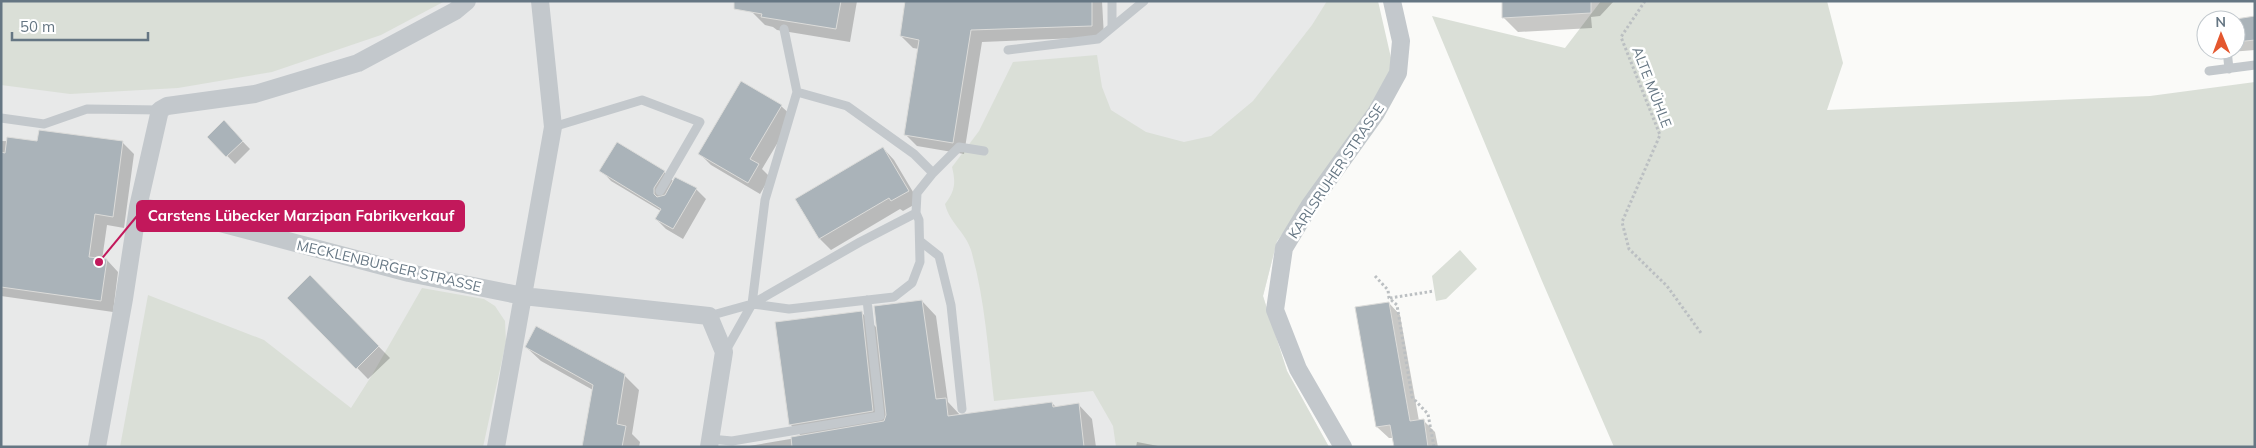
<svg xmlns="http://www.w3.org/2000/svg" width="2256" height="448" font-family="Mulish,sans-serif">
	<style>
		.built { fill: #e8e9e9 }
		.green { fill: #dadfd7 }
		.shadow { fill: #0003 }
		.building { fill: #aab3b9; stroke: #dcdcda }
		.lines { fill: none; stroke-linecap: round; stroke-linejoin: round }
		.path { stroke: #bbbfc2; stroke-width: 3; stroke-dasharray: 2.5 2.5; stroke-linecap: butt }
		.lane { stroke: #c3c8cc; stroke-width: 9 }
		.street { stroke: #c3c8cc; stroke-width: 18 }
		.labels { text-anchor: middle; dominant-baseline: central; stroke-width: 5; stroke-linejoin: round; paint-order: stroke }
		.street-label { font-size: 14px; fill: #657683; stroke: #fff }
		.leader { fill: none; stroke: #c2185b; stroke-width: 2 }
		.callout-dot { fill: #c2185b; stroke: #fff; stroke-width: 2 }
		.callout { fill: #c2185b; stroke: #c2185b; stroke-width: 2 }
		.callout-label { font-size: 15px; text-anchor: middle; font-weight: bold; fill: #fff }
	</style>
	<rect width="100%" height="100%" fill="#fafaf8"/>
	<path class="built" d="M1,1H1378L1311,196L1277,241L1263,296L1287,371L1329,447H1Z"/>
	<path class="green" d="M1,1H445L381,35L272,72L178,88L70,94L1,85Z
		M1327,1H1378L1394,71L1311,196L1277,241L1263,296L1287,371L1329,447H1116L1113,426L1093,391L994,401C988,350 985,299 971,250C966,233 949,222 945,204C955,191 956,183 952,167L979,131L1013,62L1097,55L1102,87L1111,110L1146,132L1184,142L1211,136L1253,101L1312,25Z
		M1601,1H1827L1843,63L1827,110L2150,96L2255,82V447H1614L1542,281L1432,16L1565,48Z
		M1460,250L1477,269L1446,299L1436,301L1432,276Z
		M422,288L484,299L495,306L505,321L506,342L483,447H120L148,295L264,340L351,408L372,375Z"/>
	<path class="shadow" d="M752,1H857L850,42L777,30L773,27L765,25L751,11Z
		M906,1H1102L1104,37L982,42L964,154L917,146L906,135L919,49L913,48L901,36Z
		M1503,1H1614L1600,16L1591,17L1592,28L1518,32L1503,17Z
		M2255,18V50L2230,52L2227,50H2236V20Z
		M781,106L793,117L762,169L770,177L760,194L711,165L700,154Z
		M224,122L250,149L235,164L209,137Z
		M1,141L123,143L134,154L124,228L107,225L102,260H107L118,272L113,312L1,296Z
		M883,148L894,160L919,202L903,211L900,209L831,250L820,239L797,199Z
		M601,170L664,172L674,182L696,189L706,199L683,239L666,229L656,219L661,211L611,181Z
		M310,277L390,358L368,379L289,298Z
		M922,301L936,316L948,402L960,415L1052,403L1056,407L1078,404L1092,419L1096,447H743L802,437L790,424L861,312L878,329Z
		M1389,303L1400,315L1419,421L1423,420L1435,432L1438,447H1395L1394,438H1389L1377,427Z
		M526,347L624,375L639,390L632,434L640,442L639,447H583L593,390L541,361Z
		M1137,442L1158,446L1159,447H1136Z"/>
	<path class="building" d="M734,1H841L836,29L761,17L762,14L734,9Z
		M905,1H1092V26L971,30L953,143L904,135L919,40L900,36Z
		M1502,1H1591V13L1502,18Z
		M2255,16V40L2236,42V19Z
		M741,81L782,105L750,159L759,164L748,183L698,154Z
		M224,120L243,141L226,157L207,137Z
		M39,130L123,141L113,217L95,214L89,257L107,259L101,301L1,287V152L5,153L7,137L37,141Z
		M617,142L665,171L654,188V194L657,197L665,195L675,177L697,188L673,229L655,219L661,209L599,171Z
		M883,147L909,191L891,201L889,198L819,239L795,199Z
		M310,275L379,346L356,369L287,298Z
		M922,300L936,399L946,398L948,416L1052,402L1053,407L1079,403L1084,447H792L791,437L884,421L886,415L874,306Z
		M1389,302L1410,421L1424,419L1428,447H1394L1390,425L1376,427L1355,307Z
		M862,311L873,411L789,425L775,322Z
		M536,326L625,374L617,424L626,426L622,447H582L593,385L525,347Z"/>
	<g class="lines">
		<path class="path" d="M1645,1L1621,37L1660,135L1622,222L1629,249L1667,286L1701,333
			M1375,276L1388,290L1389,298L1397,305L1412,397L1428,414L1434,447
			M1390,298L1434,291"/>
		<path class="lane" d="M1112,26V1
			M1008,50L1098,39L1144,1
			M2227,50L2229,69
			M2209,71L2255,65
			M1,118L44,124L87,109L160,110
			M553,127L642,100L700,122L660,191
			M933,173L959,147L984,151
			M920,241L939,256L951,305L962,409
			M752,304L860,242L916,213L917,193L933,173L914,154L847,106L797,92
			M752,304L765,200L797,92L784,29
			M753,304L789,309L894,297L912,283L920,262L919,220L916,213
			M709,316L752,304L725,352
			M710,439L732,441L880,416L867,300"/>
		<path class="street" d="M138,207L186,214L409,273L523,296L709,316L724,352L709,447
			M97,447L124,299L138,207L160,110L167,106L255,94L358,63L455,11L467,1
			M496,447L553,127L540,1
			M1343,447L1298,369L1275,310L1284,248L1310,205L1376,113L1398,73L1401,41L1392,1"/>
	</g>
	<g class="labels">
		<g class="street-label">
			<text transform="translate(1652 87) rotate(69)">ALTE MÜHLE</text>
			<text transform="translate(1336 171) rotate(-56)">KARLSRUHER STRASSE</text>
			<text transform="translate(389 266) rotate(13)">MECKLENBURGER STRASSE</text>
		</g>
	</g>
	<path class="leader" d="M99 262L137 216"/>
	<circle class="callout-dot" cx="99" cy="262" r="5"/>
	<rect class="callout" x="137" y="201" width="327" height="30" rx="5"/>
	<g class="callout-label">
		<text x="301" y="221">Carstens Lübecker Marzipan Fabrikverkauf</text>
	</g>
	<rect width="2256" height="448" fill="none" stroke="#657683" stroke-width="5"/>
	<g transform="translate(2221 35) rotate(359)"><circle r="24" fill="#ffffff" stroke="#c1c8cd"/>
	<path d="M0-4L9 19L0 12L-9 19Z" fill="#e4572e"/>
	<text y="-8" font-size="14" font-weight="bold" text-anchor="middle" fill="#657683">N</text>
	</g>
	<path d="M12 32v8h136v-8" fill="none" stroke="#657683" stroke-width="2.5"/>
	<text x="20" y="32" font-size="15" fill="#657683" stroke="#ffffff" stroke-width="4" paint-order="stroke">50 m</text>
</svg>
